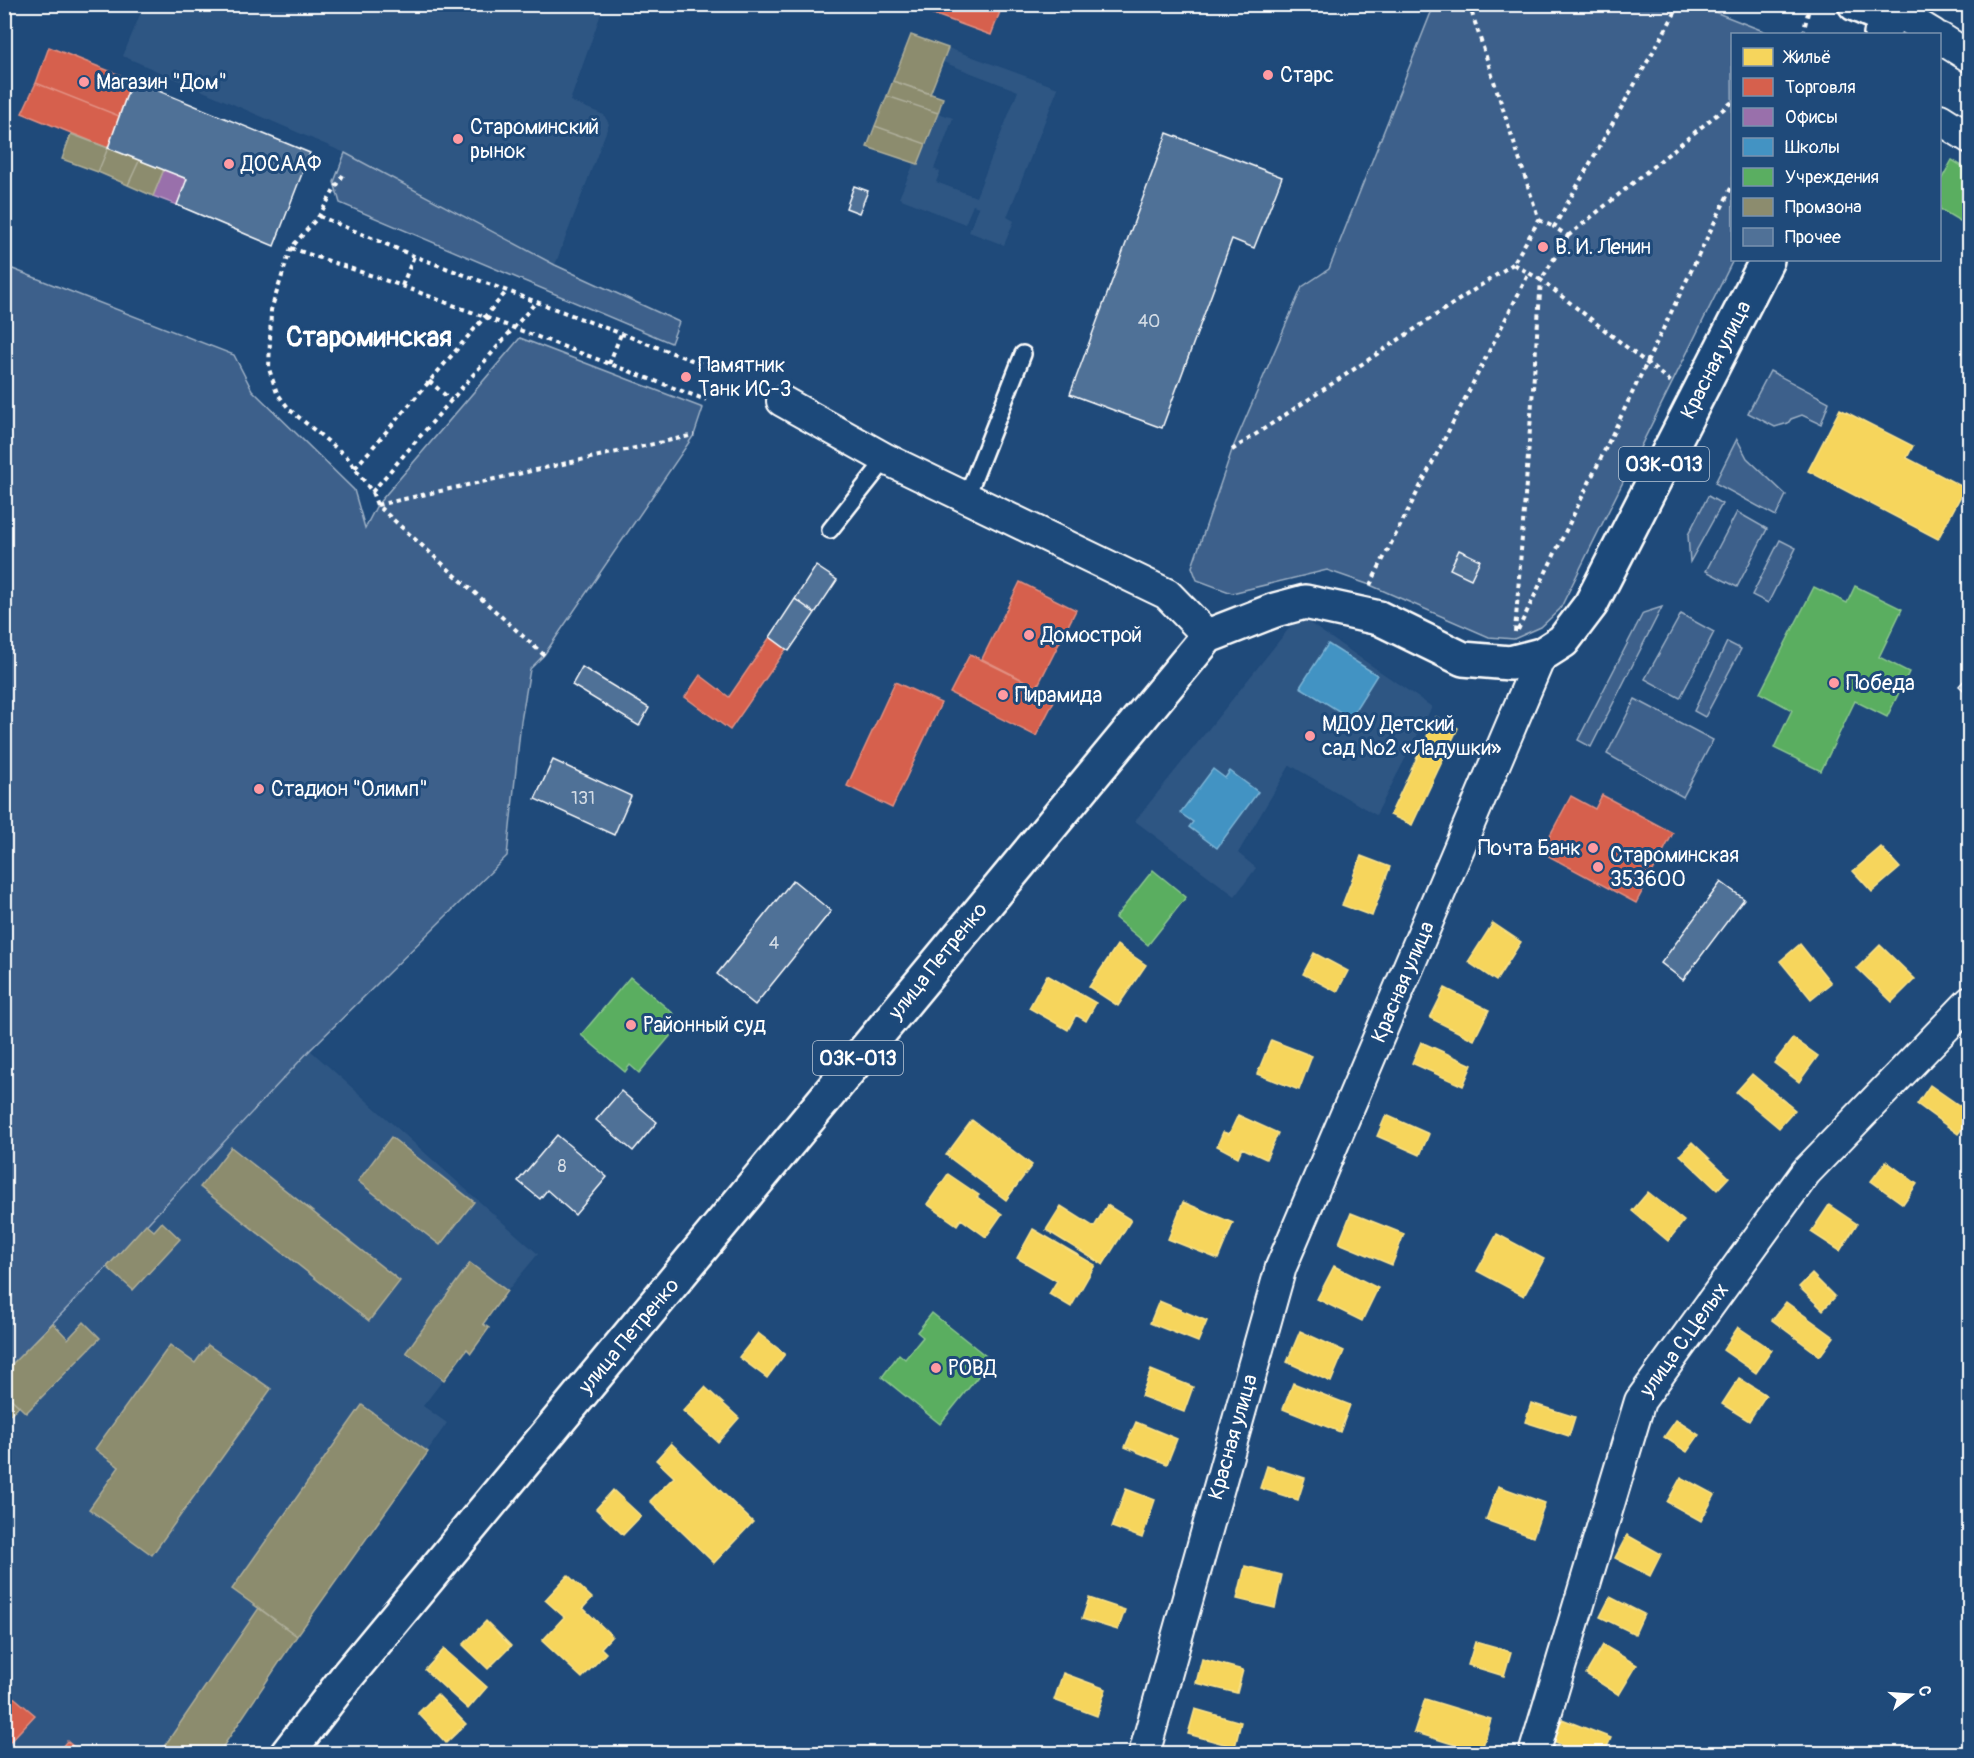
<svg xmlns="http://www.w3.org/2000/svg" width="1974" height="1758" font-family="Pangolin,sans-serif">
	<style>
		.built { fill: #2e5683 }
		.green { fill: #3c618b; stroke: #9eb0c5; stroke-width: 1.5 }
		.homes { fill: #f6d55c; stroke: #f9e28d; stroke-width: 1.5 }
		.shops { fill: #d6604d; stroke: #e29082; stroke-width: 1.5 }
		.offices { fill: #9970ab; stroke: #b89bc4; stroke-width: 1.5 }
		.schools { fill: #4393c3; stroke: #7bb3d5; stroke-width: 1.5 }
		.public { fill: #5aae61; stroke: #8cc690; stroke-width: 1.5 }
		.industry { fill: #8c8c6e; stroke: #aeae9a; stroke-width: 1.5 }
		.building { fill: #507197; stroke: #fff; stroke-width: 1.5 }
		.lines { fill: none; stroke-linecap: round; stroke-linejoin: round }
		.lane-casing { stroke: #fff; stroke-width: 20 }
		.street-casing { stroke: #fff; stroke-width: 34 }
		.secondary-casing { stroke: #fff; stroke-width: 38 }
		.primary-casing { stroke: #fff; stroke-width: 38 }
		.path { stroke: #fff; stroke-width: 4; stroke-dasharray: 4.5 4.5; stroke-linecap: butt }
		.lane { stroke: #1f4a7a; stroke-width: 15 }
		.street { stroke: #1f4a7a; stroke-width: 30 }
		.secondary { stroke: #1f4a7a; stroke-width: 33 }
		.primary { stroke: #1f4a7a; stroke-width: 33 }
		.poi-dot { fill: #ff9aa2; stroke: #1f4a7a; stroke-width: 2 }
		.labels { text-anchor: middle; dominant-baseline: central; stroke-width: 6; stroke-linejoin: round; paint-order: stroke }
		.number-label { font-size: 18px; fill: #d3dce5 }
		.shield { fill: #1f4a7a; stroke: #bcc9d7; stroke-width: 1.5 }
		.shield-label { font-size: 20px; font-weight: bold; fill: #fff }
		.poi-label { font-size: 21px; fill: #fff; stroke: #1f4a7a; text-anchor: start }
		.street-label { font-size: 21px; fill: #fff; stroke: #1f4a7a }
		.district-label { font-size: 27px; font-weight: bold; fill: #fff; stroke: #1f4a7a }
	</style>
	<rect width="100%" height="100%" fill="#1f4a7a"/>
	<filter id="ink" filterUnits="userSpaceOnUse"><feTurbulence type="fractalNoise" baseFrequency=".0167" numOctaves="2"/><feDisplacementMap in="SourceGraphic" scale="12" xChannelSelector="R" yChannelSelector="G"/><feConvolveMatrix kernelMatrix="1 2 1 2 8 2 1 2 1" color-interpolation-filters="sRGB"/></filter>
	<g filter="url(#ink)">
		<path class="built" d="M144,5H604L570,101L604,115L609,124L555,265L345,153L123,56Z
			M948,48L1058,88L1007,217L1014,221L1004,245L969,232L979,207L973,205L965,224L899,198L914,163L918,164L938,113L953,118L934,169L940,172L936,182L976,197L1018,91L943,62Z
			M1299,616L1432,707L1376,815L1290,765L1238,853L1256,868L1235,896L1135,821Z
			M310,1050L538,1254L507,1291L483,1324L489,1328L471,1353L466,1350L423,1406L447,1423L297,1636L218,1753L32,1754L7,1745L5,1742V1372L107,1267Z"/>
		<path class="green" d="M1434,5H1697L1771,34H1732L1733,260L1560,609L1541,627L1514,639L1489,637L1370,585L1327,570L1232,593L1197,580L1192,567L1232,450L1302,287L1329,269Z
			M345,153L555,265L679,322L671,343L340,203L334,182Z
			M5,266L234,355L252,390L354,490L365,528L377,505L520,338L703,408L694,435L544,655L530,669L521,721L507,856L310,1050L107,1267L5,1372Z
			M1770,371L1829,402L1821,424L1802,415L1791,419L1788,423L1775,427L1748,413Z
			M1737,439L1747,458L1786,495L1776,516L1715,483Z
			M1708,496L1722,504L1690,562L1688,535Z
			M1737,512L1767,529L1737,587L1706,571Z
			M1780,540L1796,548L1768,603L1752,595Z
			M1662,607L1591,747L1578,740L1643,613Z
			M1681,614L1714,632L1680,698L1645,679Z
			M1727,642L1741,649L1705,717L1694,711Z
			M1635,699L1713,740L1683,797L1607,754Z"/>
		<path class="homes" d="M1840,409L1913,446L1907,458L1965,488L1938,539L1808,471Z
			M1436,717L1458,728L1412,825L1390,815Z
			M1881,847L1900,868L1872,892L1853,871Z
			M1361,856L1390,867L1372,916L1342,905Z
			M1493,923L1521,942L1496,981L1468,962Z
			M1800,944L1831,983L1811,999L1780,961Z
			M1117,945L1146,965L1118,1006L1089,987Z
			M1880,945L1915,979L1892,1002L1857,968Z
			M1314,953L1348,971L1337,992L1303,974Z
			M1047,975L1096,1003L1086,1021L1076,1015L1068,1030L1029,1008Z
			M1445,988L1489,1010L1474,1040L1430,1018Z
			M1793,1038L1818,1056L1799,1082L1774,1063Z
			M1271,1040L1312,1056L1299,1090L1257,1074Z
			M1421,1042L1472,1065L1463,1086L1412,1063Z
			M1752,1074L1795,1110L1779,1128L1736,1092Z
			M1930,1085L1970,1113V1119L1958,1134L1917,1104Z
			M1238,1115L1278,1133L1266,1159L1242,1148L1238,1157L1217,1146L1223,1132L1229,1134Z
			M1386,1115L1429,1134L1420,1155L1377,1136Z
			M972,1120L1032,1165L1006,1200L946,1155Z
			M1692,1142L1729,1177L1717,1190L1680,1155Z
			M1886,1161L1917,1184L1903,1204L1871,1181Z
			M948,1174L979,1195L977,1197L1002,1214L986,1237L961,1219L957,1225L927,1204Z
			M1648,1192L1684,1221L1668,1241L1632,1211Z
			M1183,1202L1233,1223L1218,1259L1168,1239Z
			M1107,1205L1131,1220L1103,1265L1046,1230L1061,1206L1094,1227Z
			M1829,1205L1857,1224L1840,1251L1811,1232Z
			M1351,1213L1404,1234L1392,1265L1339,1243Z
			M1033,1229L1095,1265L1071,1307L1049,1294L1057,1281L1017,1258Z
			M1497,1234L1544,1259L1524,1296L1477,1271Z
			M1334,1266L1378,1288L1362,1321L1317,1299Z
			M1812,1274L1835,1297L1823,1310L1799,1287Z
			M1159,1301L1207,1321L1198,1342L1150,1323Z
			M1786,1302L1834,1337L1820,1356L1772,1320Z
			M1738,1327L1772,1350L1756,1373L1723,1350Z
			M1300,1331L1344,1351L1331,1382L1287,1362Z
			M758,1333L785,1354L767,1378L739,1357Z
			M1151,1370L1193,1387L1184,1412L1141,1396Z
			M1739,1378L1766,1395L1749,1421L1722,1404Z
			M1293,1383L1350,1405L1340,1432L1283,1409Z
			M705,1387L739,1418L718,1442L683,1411Z
			M1531,1403L1575,1417L1569,1436L1525,1422Z
			M1676,1420L1699,1435L1687,1452L1664,1437Z
			M1136,1422L1177,1439L1167,1464L1125,1447Z
			M671,1443L753,1522L714,1563L650,1501L674,1477L656,1460Z
			M1267,1466L1305,1478L1298,1500L1260,1488Z
			M1681,1477L1715,1495L1701,1521L1667,1502Z
			M1498,1486L1545,1503L1533,1537L1486,1520Z
			M1126,1489L1155,1500L1142,1538L1112,1527Z
			M613,1490L641,1516L623,1535L596,1509Z
			M1627,1535L1661,1554L1650,1576L1615,1558Z
			M1245,1566L1282,1575L1275,1608L1237,1599Z
			M568,1575L592,1598L583,1608L612,1636L601,1648L606,1653L582,1678L542,1641L564,1617L545,1600Z
			M1610,1597L1644,1614L1635,1634L1600,1617Z
			M1089,1598L1125,1610L1118,1630L1082,1619Z
			M486,1621L511,1646L488,1669L463,1645Z
			M1475,1642L1511,1652L1504,1676L1468,1665Z
			M1603,1645L1637,1665L1619,1695L1586,1674Z
			M444,1649L487,1687L468,1709L425,1670Z
			M1202,1659L1243,1670L1237,1693L1196,1683Z
			M1063,1673L1106,1689L1097,1716L1054,1700Z
			M437,1694L466,1724L446,1743L418,1713Z
			M1425,1699L1491,1719L1481,1753L1414,1732Z
			M1195,1709L1241,1722L1235,1747L1188,1734Z
			M1562,1719L1611,1738L1604,1754H1583L1553,1742Z
			M1020,1748L1038,1754H1019Z"/>
		<path class="shops" d="M924,4H1003L991,35L922,10Z
			M49,47L132,80L119,116L36,83Z
			M36,83L119,116L108,148L22,113Z
			M1020,582L1076,610L1037,687L982,659Z
			M770,637L786,649L730,730L685,697L700,675L729,697Z
			M970,654L1056,697L1036,736L950,693Z
			M895,682L941,703L892,808L847,786Z
			M1602,795L1673,833L1636,903L1541,852L1571,796L1595,809Z
			M4,1689L35,1715L7,1745L4,1742Z
			M67,1741L82,1754H56Z"/>
		<path class="offices" d="M164,169L187,179L177,205L153,196Z"/>
		<path class="schools" d="M1328,644L1377,675L1350,718L1300,687Z
			M1213,769L1225,778L1230,771L1258,792L1217,848L1189,827L1193,822L1180,813Z"/>
		<path class="public" d="M1952,160L1970,171V227L1940,209V182Z
			M1855,586L1902,609L1879,657L1909,672L1887,717L1855,701L1821,771L1774,748L1792,710L1760,693L1814,587L1847,603Z
			M1153,870L1186,897L1148,945L1115,918Z
			M630,977L674,1014L668,1021L677,1028L639,1073L630,1065L625,1072L581,1035Z
			M932,1313L991,1360L940,1424L882,1377L899,1354L905,1359L923,1337L917,1332Z"/>
		<path class="industry" d="M911,35L948,48L930,94L893,81Z
			M893,81L943,98L938,113L887,96Z
			M887,96L938,113L926,144L875,126Z
			M875,126L926,144L918,164L867,147Z
			M71,134L108,148L98,172L62,159Z
			M108,148L140,159L128,185L98,172Z
			M140,159L164,169L153,196L128,185Z
			M391,1137L474,1202L440,1245L358,1181Z
			M231,1147L400,1281L369,1321L200,1187Z
			M162,1222L180,1239L133,1290L107,1267L146,1224L154,1231Z
			M470,1263L507,1291L483,1324L489,1328L471,1353L467,1349L444,1380L406,1352Z
			M84,1322L100,1338L26,1413L4,1392V1372L53,1323L68,1339Z
			M170,1345L195,1363L208,1345L271,1389L152,1555L89,1509L119,1467L95,1449Z
			M4,1392L19,1406L4,1420Z
			M362,1405L428,1452L297,1636L232,1589Z
			M259,1608L297,1636L218,1754H159Z"/>
		<path class="building" d="M1040,4H1059L1056,11Z
			M132,80L310,153L274,246L177,205L187,179L108,148Z
			M1167,133L1282,177L1254,248L1232,239L1162,428L1070,394Z
			M854,186L868,191L859,213L846,208Z
			M1459,550L1480,560L1471,579L1450,569Z
			M816,566L837,580L815,613L795,599Z
			M795,599L815,613L789,651L770,637Z
			M582,667L649,708L639,726L572,685Z
			M1970,674V696L1959,686Z
			M553,760L631,796L614,835L535,799Z
			M793,880L831,911L755,1005L717,974Z
			M1721,882L1744,899L1683,980L1661,963Z
			M621,1091L657,1122L633,1151L596,1120Z
			M557,1135L607,1177L575,1215L547,1190L540,1199L518,1181Z"/>
		<g class="lines">
			<defs>
				<path id="lane" d="M967,496L1023,354
					M830,530L886,459"/>
				<path id="street" d="M1895,11L1933,34
					M1940,38L1970,57
					M1940,119L1970,138
					M782,401L886,459L1167,594L1208,636
					M1144,1754L1281,1267L1541,655
					M1534,1754L1640,1401L1806,1172L1970,1002"/>
				<path id="secondary" d="M1855,4L1889,19"/>
				<path id="primary" d="M1881,34L1898,4
					M287,1754L348,1675L1208,636L1275,610L1305,602L1379,618L1463,659L1510,663L1541,655L1563,641L1591,604L1767,260"/>
			</defs>
			<use href="#lane" class="lane-casing"/>
			<use href="#street" class="street-casing"/>
			<use href="#secondary" class="secondary-casing"/>
			<use href="#primary" class="primary-casing"/>
			<path class="path" d="M1469,4L1539,220L1513,264L1541,280L1568,236L1554,227L1680,4
				M1803,34L1810,4
				M343,175L319,216L291,248L271,310L269,369L277,393L290,410L347,457L372,492L377,505L544,655
				M319,216L414,256L718,370
				M1539,220L1554,227
				M1568,236L1732,102
				M291,248L402,286L706,400
				M402,286L414,256
				M609,364L621,334
				M429,381L451,400
				M1232,450L1513,264
				M355,468L507,291
				M372,492L536,302
				M377,505L694,435
				M1370,585L1529,273
				M1518,630L1732,186
				M1515,632L1541,280L1671,382"/>
			<use href="#lane" class="lane"/>
			<use href="#street" class="street"/>
			<use href="#secondary" class="secondary"/>
			<use href="#primary" class="primary"/>
		</g>
	</g>
	<g class="poi-dot">
		<circle cx="1268" cy="75" r="6"/>
		<circle cx="84" cy="82" r="6"/>
		<circle cx="458" cy="139" r="6"/>
		<circle cx="229" cy="164" r="6"/>
		<circle cx="1543" cy="247" r="6"/>
		<circle cx="686" cy="377" r="6"/>
		<circle cx="1029" cy="635" r="6"/>
		<circle cx="1834" cy="683" r="6"/>
		<circle cx="1003" cy="695" r="6"/>
		<circle cx="1310" cy="736" r="6"/>
		<circle cx="259" cy="789" r="6"/>
		<circle cx="1593" cy="848" r="6"/>
		<circle cx="1598" cy="867" r="6"/>
		<circle cx="631" cy="1025" r="6"/>
		<circle cx="936" cy="1368" r="6"/>
	</g>
	<g class="labels">
		<g class="number-label">
			<text x="1149" y="321">40</text>
			<text x="583" y="798">131</text>
			<text x="774" y="943">4</text>
			<text x="562" y="1166">8</text>
		</g>
		<g class="shield">
			<rect x="1619" y="447" width="90" height="34" rx="4.5"/>
			<rect x="813" y="1041" width="90" height="34" rx="4.5"/>
		</g>
		<g class="shield-label">
			<text x="1664" y="464">03К-013</text>
			<text x="858" y="1058">03К-013</text>
		</g>
		<g class="poi-label">
			<text x="1280" y="75">Старс</text>
			<text x="96" y="82">Магазин "Дом"</text>
			<text x="470" y="127">Староминский<tspan x="470" dy="24">рынок</tspan></text>
			<text x="241" y="164">ДОСААФ</text>
			<text x="1555" y="247">В. И. Ленин</text>
			<text x="698" y="365">Памятник<tspan x="698" dy="24">Танк ИС-3</tspan></text>
			<text x="1041" y="635">Домострой</text>
			<text x="1846" y="683">Победа</text>
			<text x="1015" y="695">Пирамида</text>
			<text x="1322" y="724">МДОУ Детский<tspan x="1322" dy="24">сад №2 «Ладушки»</tspan></text>
			<text x="271" y="789">Стадион "Олимп"</text>
			<text x="1581" y="848" text-anchor="end">Почта Банк</text>
			<text x="1610" y="855">Староминская<tspan x="1610" dy="24">353600</tspan></text>
			<text x="643" y="1025">Районный суд</text>
			<text x="948" y="1368">РОВД</text>
		</g>
		<g class="street-label">
			<text transform="translate(1716 360) rotate(-63)">Красная улица</text>
			<text transform="translate(938 961) rotate(-51)">улица Петренко</text>
			<text transform="translate(1403 982) rotate(-67)">Красная улица</text>
			<text transform="translate(629 1336) rotate(-50)">улица Петренко</text>
			<text transform="translate(1684 1340) rotate(-54)">улица С.Целых</text>
			<text transform="translate(1233 1437) rotate(-74)">Красная улица</text>
		</g>
		<g class="district-label">
			<text x="369" y="337">Староминская</text>
		</g>
	</g>
	<rect width="1974" height="1758" fill="none" stroke="#1f4a7a" stroke-width="24"/>
	<rect x="12" y="12" width="1950" height="1734" fill="none" stroke="#fff" stroke-width="2" filter="url(#ink)"/>
	<rect x="1731" y="33" width="210" height="228" fill="#1f4a7a" stroke="#7992af" stroke-width="1.5"/>
	<rect x="1743" y="48" width="30" height="18" fill="#f6d55c" stroke="#7992af" stroke-width="1.5"/>
	<text x="1785" y="63" font-size="18" fill="#ffffff">Жильё</text>
	<rect x="1743" y="78" width="30" height="18" fill="#d6604d" stroke="#7992af" stroke-width="1.5"/>
	<text x="1785" y="93" font-size="18" fill="#ffffff">Торговля</text>
	<rect x="1743" y="108" width="30" height="18" fill="#9970ab" stroke="#7992af" stroke-width="1.5"/>
	<text x="1785" y="123" font-size="18" fill="#ffffff">Офисы</text>
	<rect x="1743" y="138" width="30" height="18" fill="#4393c3" stroke="#7992af" stroke-width="1.5"/>
	<text x="1785" y="153" font-size="18" fill="#ffffff">Школы</text>
	<rect x="1743" y="168" width="30" height="18" fill="#5aae61" stroke="#7992af" stroke-width="1.5"/>
	<text x="1785" y="183" font-size="18" fill="#ffffff">Учреждения</text>
	<rect x="1743" y="198" width="30" height="18" fill="#8c8c6e" stroke="#7992af" stroke-width="1.5"/>
	<text x="1785" y="213" font-size="18" fill="#ffffff">Промзона</text>
	<rect x="1743" y="228" width="30" height="18" fill="#507197" stroke="#7992af" stroke-width="1.5"/>
	<text x="1785" y="243" font-size="18" fill="#ffffff">Прочее</text>
	<g transform="translate(1911 1695) rotate(73)" stroke="#1f4a7a" stroke-width="4.5" paint-order="stroke">
	<path d="M0-4.5L10 22L0 15L-10 22Z" fill="#ffffff"/>
	<text y="-9" font-size="16" font-weight="bold" text-anchor="middle" fill="#ffffff">С</text>
	</g>
</svg>
